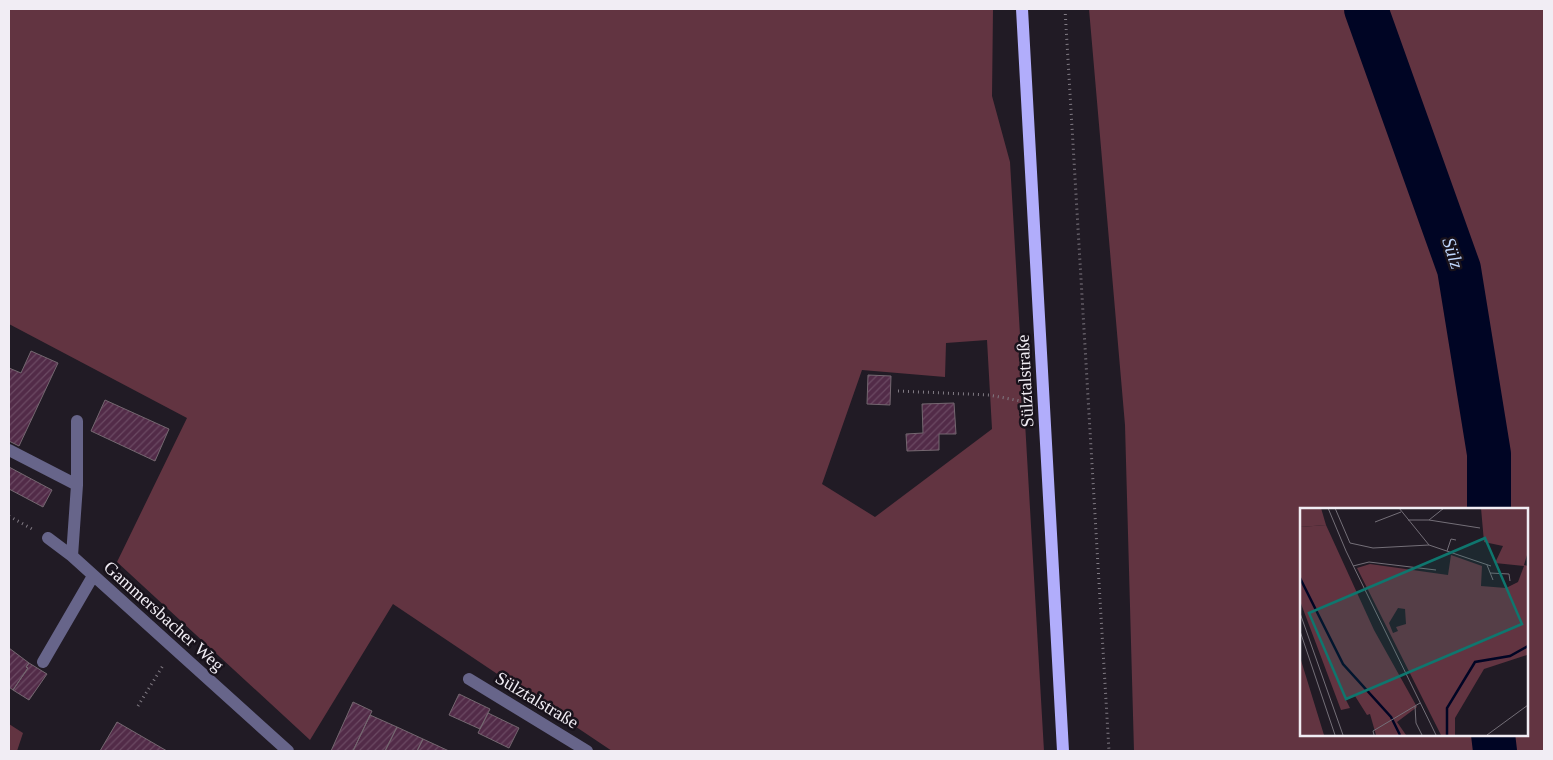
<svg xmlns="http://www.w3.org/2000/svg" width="1553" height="760" font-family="'Times New Roman',serif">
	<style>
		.grass { fill: #623441; fill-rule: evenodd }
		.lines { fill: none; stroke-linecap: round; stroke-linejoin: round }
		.river { stroke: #000524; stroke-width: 44 }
		.building { fill: url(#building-hatch); stroke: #746770 }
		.path { stroke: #817b84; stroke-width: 3; stroke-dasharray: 1 4; stroke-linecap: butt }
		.minor { stroke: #67658a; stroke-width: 12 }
		.major { stroke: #b1adfb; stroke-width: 12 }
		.labels { text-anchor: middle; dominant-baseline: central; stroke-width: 5; stroke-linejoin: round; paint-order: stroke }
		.street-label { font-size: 18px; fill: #f1edf4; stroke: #18121b }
		.water-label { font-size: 19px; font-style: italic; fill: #c1d8ff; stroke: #18121b }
		.inset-river { fill: none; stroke: #000524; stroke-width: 2.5 }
		.inset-road { fill: none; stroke: #746f78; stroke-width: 1 }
		.view { fill: #0f766e; fill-opacity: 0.15; stroke: #0f766e; stroke-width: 2.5 }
		.inset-edge { fill: none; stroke: #f1edf4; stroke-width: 2.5 }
	</style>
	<defs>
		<pattern id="building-hatch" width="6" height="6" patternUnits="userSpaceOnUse" patternTransform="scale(1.25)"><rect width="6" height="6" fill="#522b48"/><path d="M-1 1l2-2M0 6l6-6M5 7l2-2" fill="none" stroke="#6b4a63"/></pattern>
	</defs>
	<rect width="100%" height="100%" fill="#211b25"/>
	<path class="grass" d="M9,9H993L992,96L1010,162L1044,751H612L393,604L310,740L117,562L187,418L9,324ZM987,340L992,429L875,517L822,484L862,370L945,377L946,343Z
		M1089,9H1544V751H1134L1125,425ZM1302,509H1527V734H1302Z
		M9,724L23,733L17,751H9Z"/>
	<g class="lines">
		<path class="river" d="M1366,9L1459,269L1489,454V509
			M1493,734L1495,751"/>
	</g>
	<path class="building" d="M31,351L58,363L19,446L9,441V368L21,373Z
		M868,375L891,376L890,405L867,404Z
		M105,400L169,429L155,461L91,431Z
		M954,403L956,434H939V450L907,451L906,434L923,433L922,404Z
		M9,467L52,490L43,507L9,489Z
		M9,648L29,663L26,667L28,668L13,690L9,687Z
		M29,663L47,674L29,700L13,690L28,668L26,667Z
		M459,694L490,709L480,729L449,715Z
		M353,702L372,711L353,751H331Z
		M488,713L519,728L509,748L478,733Z
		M370,715L397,727L385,751H353Z
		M117,722L167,751H100Z
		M397,727L423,739L417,751H385Z
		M423,739L449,751H417Z"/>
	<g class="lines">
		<path class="path" d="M1065,9L1109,751
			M898,391L989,395L1026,402
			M9,516L32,529
			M138,706L164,664"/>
		<path class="minor" d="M9,450L77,485
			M48,538L72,556L288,751
			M72,556L77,485V421
			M43,662L93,576
			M469,679L587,751"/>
		<path class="major" d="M1022,9L1063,751"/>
	</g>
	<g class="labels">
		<g class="street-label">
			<text transform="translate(1025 381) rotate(-93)">Sülztalstraße</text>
			<text transform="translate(164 616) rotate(42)">Gammersbacher Weg</text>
			<text transform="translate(537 700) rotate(31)">Sülztalstraße</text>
		</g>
		<g class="water-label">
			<text transform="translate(1453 253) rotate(72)">Sülz</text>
		</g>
	</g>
	<g transform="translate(1300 508)">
		<rect width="228" height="228" fill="#211b25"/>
		<path d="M181,0H227V47L224,57L228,58L227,147L184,161L155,210V227H141L57,60L70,56L148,67L151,47L182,58L181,78L206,80L218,74L224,58L195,55L203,38L184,34ZM98,100L105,101L106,116L96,119L98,123L93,125L89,115ZM26,17L74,122L117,199L97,214L106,227H76L70,206L67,207L55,188L46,192L50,200L41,202L0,93V19Z" fill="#623441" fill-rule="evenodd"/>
		<path d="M0,0H21L26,17L0,19ZM0,149L24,227H0Z" fill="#623441"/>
		<path class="inset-river" d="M0,70L43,156L91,209L100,227M147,227V200L175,154L210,148L228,138"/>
		<path class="inset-road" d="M28,0L46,43L136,227M35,0L50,35L73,40L129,37L191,58M99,0L129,37M108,12H129L144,0M129,12L180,20M75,14L101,4M147,43L151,31L156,32M187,57L193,72M53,58L69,54L136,62M190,65L209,66L210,73M0,105L43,227M0,123L35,227M115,198L116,215L122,227M74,227L73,223L120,195M187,227L228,197"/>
		<path class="view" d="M185,30L222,116L46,191L9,105Z"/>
		<rect width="228" height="228" class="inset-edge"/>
	</g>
	<rect width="1553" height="760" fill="none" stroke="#f1edf4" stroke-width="20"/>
</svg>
